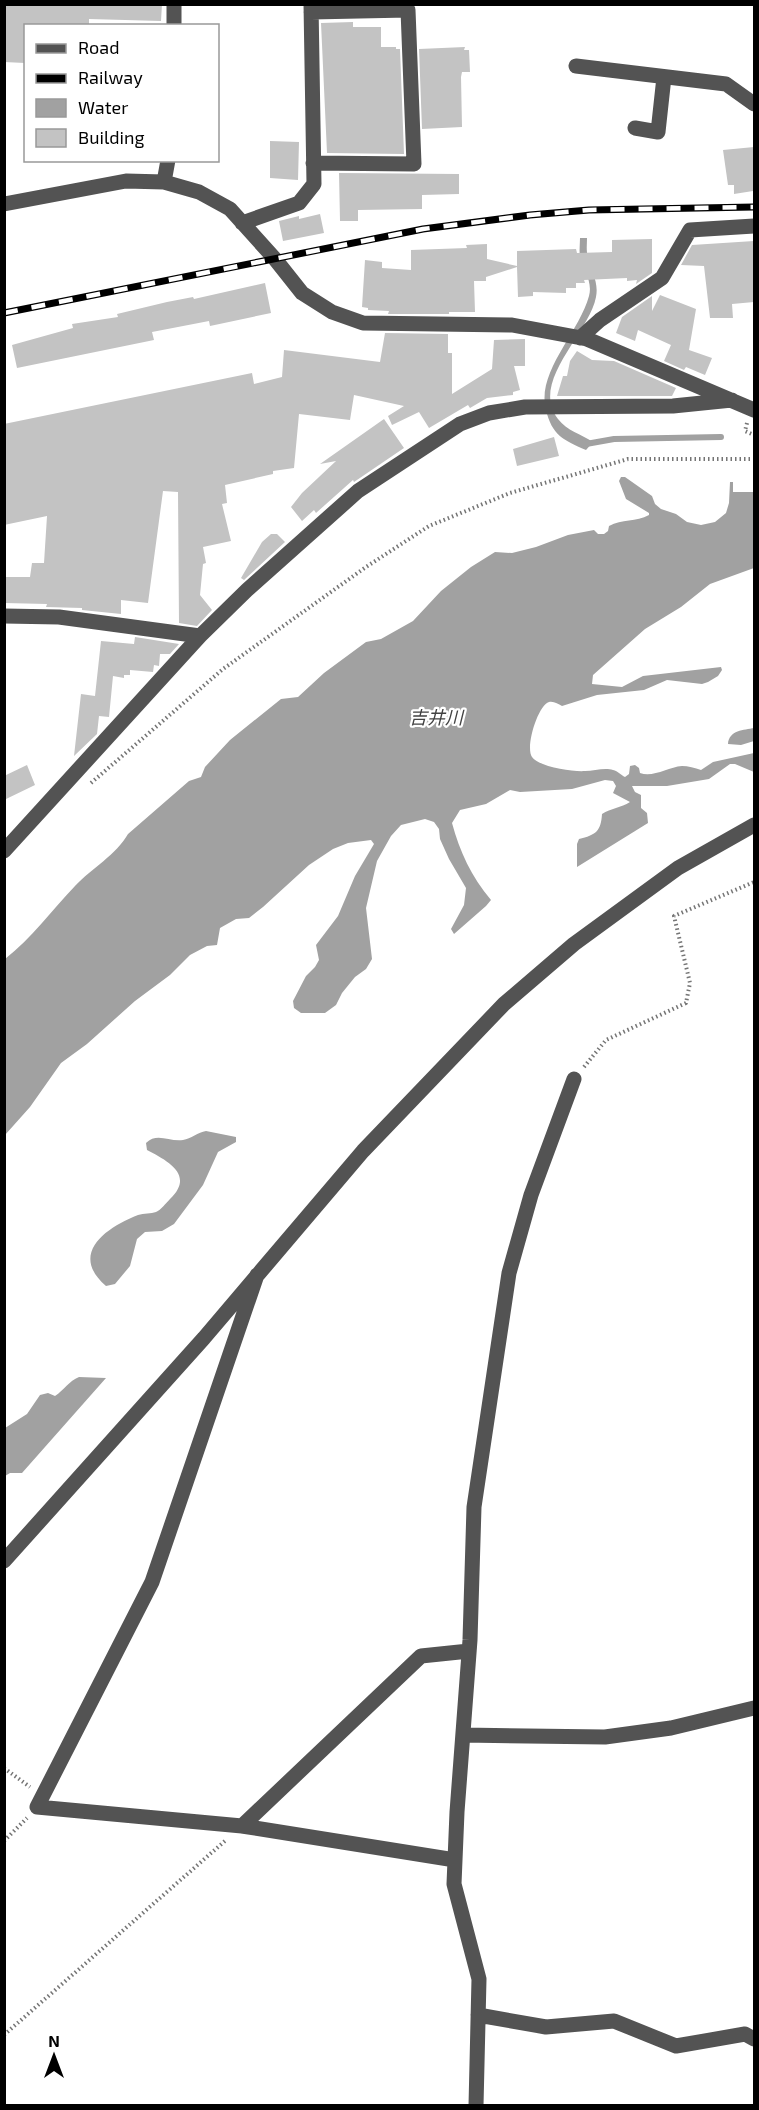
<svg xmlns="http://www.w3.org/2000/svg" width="759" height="2110" font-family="'Exo 2','Noto Sans JP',sans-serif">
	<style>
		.water { fill: #a1a1a1 }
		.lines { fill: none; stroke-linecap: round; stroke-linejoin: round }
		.stream { stroke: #a1a1a1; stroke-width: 6 }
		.building { fill: #c3c3c3 }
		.path { stroke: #757575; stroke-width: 4; stroke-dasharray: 1.5 3; stroke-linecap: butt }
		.minor { stroke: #535353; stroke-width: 15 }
		.rail-casing { stroke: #000; stroke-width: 7 }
		.rail { stroke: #fff; stroke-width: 4.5; stroke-dasharray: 14; stroke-linecap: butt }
		.labels { text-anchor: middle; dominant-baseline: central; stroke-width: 4.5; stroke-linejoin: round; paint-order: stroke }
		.water-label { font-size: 18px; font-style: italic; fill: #424242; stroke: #fff }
	</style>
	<rect width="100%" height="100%" fill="#fff"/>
	<path class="water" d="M580,238H587C587,244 586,251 588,257C591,271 599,282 596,297C589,334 529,382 558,419C567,431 581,434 593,442L586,450C563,440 552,435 546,410C536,372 579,333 589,296C593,281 583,270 580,256C579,251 580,244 580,238Z
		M621,477H625L652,496L655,504L661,509L676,514L687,522L701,525L715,522L726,513L729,503L730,482H733V492H754V568L710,584L681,607L645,629L593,675L592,684L622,687L643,676L721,667L722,670L718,676L708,682L702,684L667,680L644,690L597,695L562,706C558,704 554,701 549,702C538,705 525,747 532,757C539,767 573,772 585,771C594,771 605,767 613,770C618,771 621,775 625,777L629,774L630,766L635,765L639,768L640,773C653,778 668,767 682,766C688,766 695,768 701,770L713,762L754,753V772L735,764H730L709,779L667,786H632L635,792L641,795V808L647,813L648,823L577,867V844L579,839C596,835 601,831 602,814C611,808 621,808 630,802L613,793L616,786L613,781L605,780L572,789L520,792L510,790L486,804L460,810L452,823C460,852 471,876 491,900L486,906L454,934L451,929L464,905L466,888L449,859L440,839L439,829L434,822L425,819L401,825L391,836L377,861L366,908L372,959L366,969L355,977L342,993L336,1005L325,1013H301L294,1008L293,1001L306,976L315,967L319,960L316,945L338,916L355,876L374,844L371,840L348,843L333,849L309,865L263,907L249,918L236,919L220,928L217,945L207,946L190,955L170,975L135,1001L87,1044L61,1063L30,1107L5,1135V959C32,938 51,911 75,886C92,868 116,855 128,834L189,781L201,777L205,767L230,740L281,699L298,697L324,673L366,642L381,639L413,621L441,591L471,567L495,552L512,553L536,547L568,535L594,530L598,534H604L608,531L609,526C622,519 636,522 649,515V513L626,499L619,481Z
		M754,728V741L741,745L728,744C729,730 744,730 754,728Z
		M206,1131L236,1137V1142L218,1152L203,1185L174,1224L162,1231L145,1232L137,1239L130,1266L115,1284L106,1286C69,1254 105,1228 138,1215C144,1213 151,1214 156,1212C161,1210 166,1203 170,1199C195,1175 168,1161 147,1150L146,1143C157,1132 169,1142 183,1140C191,1139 198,1132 206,1131Z
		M79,1377L106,1378L22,1473H10L5,1476V1428L27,1414L40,1395L48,1393L55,1396C64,1390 69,1381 79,1377Z"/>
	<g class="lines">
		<path class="stream" d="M584,443L586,444L614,439L721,437"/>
	</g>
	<path class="building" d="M4,4H162L161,21L89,19V26H26L25,63L4,62Z
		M353,22V27H381V47H396V49H400L404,154L327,153L321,23Z
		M465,47L464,50H469L470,72H462L461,77L462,127L422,129L419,49Z
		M270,141L299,142L298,180L270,178Z
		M754,147L753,191L734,194V185H728L723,150Z
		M339,173L459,174V194L422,195V209L358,210V221H340Z
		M320,214L324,233L283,241L279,221L299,216V219Z
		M652,239V273L636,284L637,280L627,281V278L584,280L585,283H576V288H566V293L533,292V296L518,297L517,267L486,277V281H474L475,312H449V314H388L389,311L368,310V308L362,307L365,260L382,262V268L411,270V250L467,248L466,245L487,244V259L517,266V251L576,249L577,253L612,252V240Z
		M754,241V302L732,304L733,318H710L704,266L681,265L692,245Z
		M265,283L271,313L210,326L209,321L152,332L154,340L17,368L12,345L73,328L72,324L118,317L117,314L167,302L193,297L194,299Z
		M660,295L696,309L689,350L712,358L705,375L686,367L684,370L664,361L671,345L638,330L635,341L616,333L622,317L652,296V311Z
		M385,333L448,334V353H452V394L492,369L494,340L525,339V366H514L520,390L513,392V395L487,398L470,408L468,405L429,428L419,412L392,425L388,416L404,406L354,395L350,420L299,414L294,468L273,471V474L225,485L227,503L222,504L231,541L203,547L206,563L203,564L200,595L212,610L197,626L179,623L178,492L163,491L148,603L121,600V614L82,610V608L46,607L47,604L4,603V577H30L32,563H44L47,516L4,525V424L252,373L254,384L282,377L284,350L380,362Z
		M577,351L592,360L614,361L676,388L672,396H557L563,376H567L570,361Z
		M384,419L404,448L354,482L353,480L316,513L314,510L302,521L291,507L302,493L336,461L320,464Z
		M554,437L559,456L517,466L513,449Z
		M271,534H277L285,542L244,580L241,578L262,542Z
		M135,637L179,644L170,654H160L159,666L154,665L153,672L130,670V675H124V678L113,676L109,717L99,716L97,734L74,756L81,694L95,696L101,641L134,644Z
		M27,765L35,785L4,800V776Z"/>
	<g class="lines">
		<path class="path" d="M747,423L745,431L754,435
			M91,783L223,669L366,567L429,526L510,493L628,459H754
			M584,1067L606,1040L686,1003L690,983L674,916L754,882
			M4,1768L30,1787
			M4,1841L27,1818
			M4,2035L226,1840"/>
		<path class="minor" d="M311,12L408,10L414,164L313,163
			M174,26V4
			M576,66L726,84L754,104
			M635,128L658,132L664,77
			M164,182L168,160
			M4,204L126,181L164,182L199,192L230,209L275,259L302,293L332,312L363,323L512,325L587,339L754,410
			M242,223L299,203L314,184L311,4
			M580,338L600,320L662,278L690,230L754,226
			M4,616L59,617L200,636
			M4,851L200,636L247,590L358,491L460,424L489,413L525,407L673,406L732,400
			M257,1275L152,1582L37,1807L242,1826L421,1656L469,1651
			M4,1561L204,1338L363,1151L504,1004L574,944L678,868L754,825
			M463,1735L605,1737L671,1728L754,1708
			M242,1826L455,1860
			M478,2015L546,2027L614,2021L676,2046L745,2034L754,2039
			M476,2106L479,1979L454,1884L457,1812L470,1640L474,1507L509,1273L531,1195L574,1079"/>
		<defs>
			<path id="rail" d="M4,313L423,229L530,215L589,210L754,207"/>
		</defs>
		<use href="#rail" class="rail-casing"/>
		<use href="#rail" class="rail"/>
	</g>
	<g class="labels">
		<g class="water-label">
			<text x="436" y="717">吉井川</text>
		</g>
	</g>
	<rect width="759" height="2110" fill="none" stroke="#000000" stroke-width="12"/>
	<rect x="24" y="24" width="195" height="138" fill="#ffffff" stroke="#999999" stroke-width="1.5"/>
	<rect x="36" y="44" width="30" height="9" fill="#535353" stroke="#999999" stroke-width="1.5"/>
	<text x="78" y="54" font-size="18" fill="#000000">Road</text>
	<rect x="36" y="74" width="30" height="9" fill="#000000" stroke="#999999" stroke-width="1.5"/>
	<text x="78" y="84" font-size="18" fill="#000000">Railway</text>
	<rect x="36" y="99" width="30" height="18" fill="#a1a1a1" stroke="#999999" stroke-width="1.5"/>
	<text x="78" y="114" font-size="18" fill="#000000">Water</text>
	<rect x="36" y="129" width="30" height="18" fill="#c3c3c3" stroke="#999999" stroke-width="1.5"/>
	<text x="78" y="144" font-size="18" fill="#000000">Building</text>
	<g transform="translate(54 2056)" stroke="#ffffff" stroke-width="4.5" paint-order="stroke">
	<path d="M0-4.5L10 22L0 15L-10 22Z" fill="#000000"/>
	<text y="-9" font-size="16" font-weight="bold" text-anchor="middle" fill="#000000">N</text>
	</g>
</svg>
